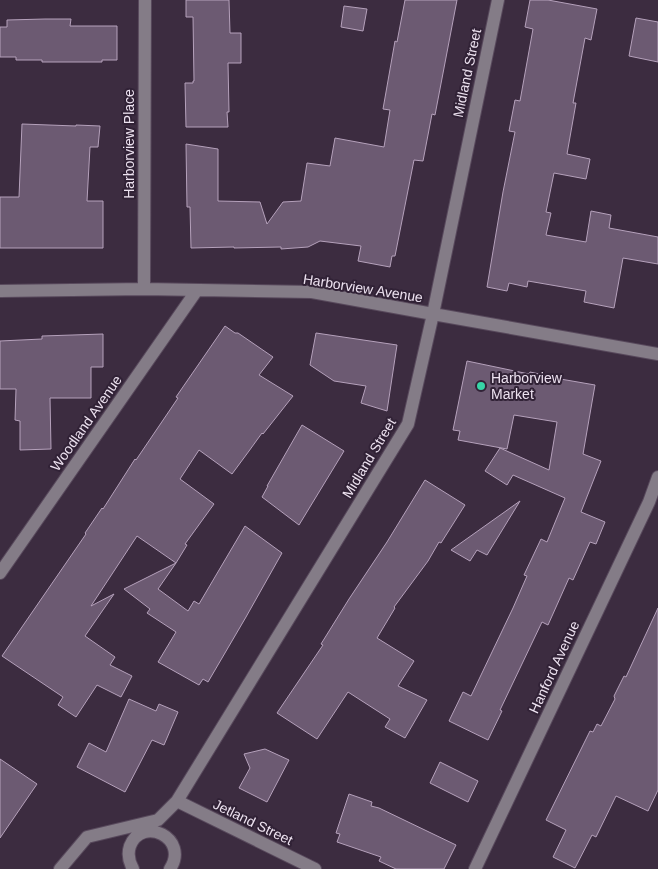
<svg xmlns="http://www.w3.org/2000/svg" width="658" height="869" font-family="Helvetica,sans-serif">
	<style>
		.building { fill: #6c5a72; stroke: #b5a1bb }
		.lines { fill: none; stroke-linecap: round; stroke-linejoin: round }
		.minor-casing { stroke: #58495c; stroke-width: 14 }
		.minor { stroke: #847c87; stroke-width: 12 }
		.poi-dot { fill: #37d4a6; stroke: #312236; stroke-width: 2 }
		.labels { text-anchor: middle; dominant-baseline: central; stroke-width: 4; stroke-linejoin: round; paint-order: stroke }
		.street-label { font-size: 14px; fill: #ede2f0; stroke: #312236 }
		.poi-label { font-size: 14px; fill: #ede2f0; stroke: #312236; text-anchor: start }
	</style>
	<rect width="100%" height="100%" fill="#3c2c40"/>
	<path class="building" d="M186,0H229L230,33H241V63H228L229,112H227L228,127H186L185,83H193V81H194L193,17H186Z
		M405,0H457L435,115L432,114L423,161L414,160L395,256H392L390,267L358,261L361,246L320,241L308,247L281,249V247L234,248V247L191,248L190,207H187L186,144L218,149V201L260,202L267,224L283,202L301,201L307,163L330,166L335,138L384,147L390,110L383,109L395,41L397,42Z
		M530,0H548L597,9L591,40L585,38L573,103H576L567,154L590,159L586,179L554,173L546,212L551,213L546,235L586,242L591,211L611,215L609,228L658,237V264L623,258L614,308L584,302L586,291L528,281L527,287L509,283L507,291L487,287L503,192L515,132L509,131L515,100L520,101L533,29L525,27Z
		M344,6L367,9L363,31L341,27Z
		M636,18L658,22V62L629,56Z
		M45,19H71L70,26H117V60H102V62H42V60H16V57H0V27H7V20Z
		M22,124L76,126V125L100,126L98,147H90L87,201H103V248H0V197H19Z
		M225,326L235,333H238L273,357L259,375L293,396L263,434L262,433L249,451L232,474L199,450L180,479L214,504L185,544L187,545L176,563L137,536L91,606L114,594L85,636L115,657L110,665L132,676L121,697L97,685L76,717L58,705L63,697L2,656L86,534L85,533L102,508L103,509L135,459L136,460L178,398L176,397Z
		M316,333L397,345L387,411L361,403L366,386L334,381L310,365Z
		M103,334V367H91V398H50L51,449L20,450V421L15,420L16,389H0V341L42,339V336Z
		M467,361L529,374L530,372L549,376V377L595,385L583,454L601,461L581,512L605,522L596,544L590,542L573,580L569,578L548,625L542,622L500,710L502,711L488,740L449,721L463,692L471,696L513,608L527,576L524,575L541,539L547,542L565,498L513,475L507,485L485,471L500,448L549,470L557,422L514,415L507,449L458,440L460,431L453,430Z
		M302,425L344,451L299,525L262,497L268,486H267Z
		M425,480L465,505L441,543L439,542L428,561L394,607L395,608L377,638L414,661L398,686L427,700L405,738L385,727L390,719L348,692L317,739L277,713L323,645L321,644L349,599L387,542Z
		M520,501L487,555L477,550L470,561L451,550Z
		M245,526L282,553L246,617L208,682L203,679L199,685L158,662L176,632L147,613L150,609L124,589L176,563L158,589L188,611L194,601L199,604Z
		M658,608V790L648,811L616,796L596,837L592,835L575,868L553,857L566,830L546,820L590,731L593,732L597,724L601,726L615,699L614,696L624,676L626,677Z
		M129,699L156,711L159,704L178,712L164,745L152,740L125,792L77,767L89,743L106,752Z
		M265,749L289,760L267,802L239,788L250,768L244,754Z
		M0,759L37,784L0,838Z
		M440,762L478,781L468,802L430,783Z
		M349,794L372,802L371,806L379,808L456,845L444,869H396L379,861L381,857L337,842L340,834L336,833Z"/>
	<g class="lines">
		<defs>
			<path id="minor" d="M144,289L145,0
				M0,291L144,289L312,292L433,314L658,354
				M0,573L197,290
				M177,801L315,869
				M60,869L87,837L158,820L177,801L408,424L433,314L498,0
				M133,869C129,862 127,855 130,846C142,815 190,838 170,869
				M475,869L649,502L658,477"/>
		</defs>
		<use href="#minor" class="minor-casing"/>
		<use href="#minor" class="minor"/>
	</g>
	<circle class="poi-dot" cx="481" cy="386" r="5"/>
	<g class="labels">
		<g class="street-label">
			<text transform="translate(467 73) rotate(-78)">Midland Street</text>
			<text transform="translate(129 144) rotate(-90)">Harborview Place</text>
			<text transform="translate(363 288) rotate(9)">Harborview Avenue</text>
			<text transform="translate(86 423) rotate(-55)">Woodland Avenue</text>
			<text transform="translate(369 458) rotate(-59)">Midland Street</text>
			<text transform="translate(554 667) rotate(-65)">Hanford Avenue</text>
			<text transform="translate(253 822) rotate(26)">Jetland Street</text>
		</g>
		<g class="poi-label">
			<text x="491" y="378">Harborview<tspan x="491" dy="16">Market</tspan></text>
		</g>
	</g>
</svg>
